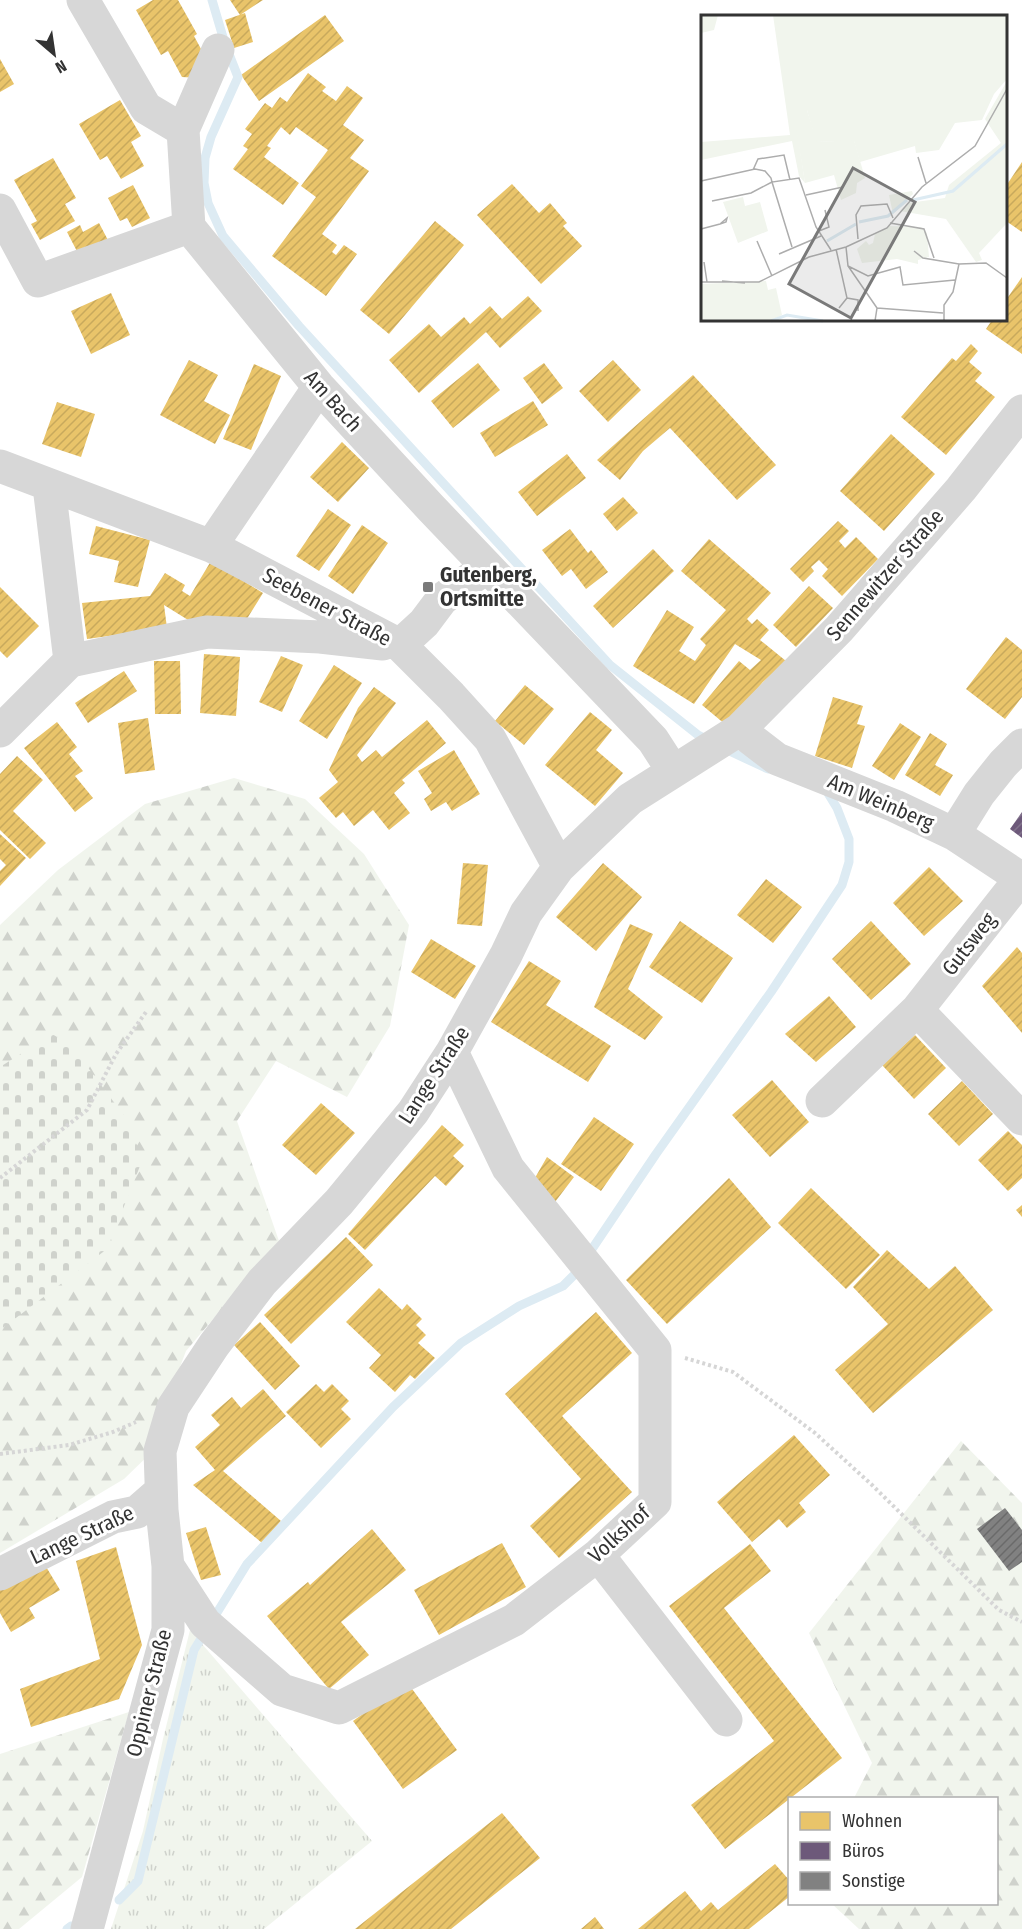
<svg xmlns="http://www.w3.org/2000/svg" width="1022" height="1929" font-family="'Fira Sans Condensed',sans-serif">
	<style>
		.grass { fill: url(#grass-tufts) }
		.forest { fill: url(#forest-firs) }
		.cemetery { fill: url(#cemetery-stones) }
		.homes { fill: url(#homes-hatch) }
		.offices { fill: url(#offices-hatch) }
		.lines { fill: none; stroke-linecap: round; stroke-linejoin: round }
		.stream { stroke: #ddebf3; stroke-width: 9 }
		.building { fill: url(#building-hatch) }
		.path { stroke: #d6d6d6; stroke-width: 4; stroke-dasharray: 3 3; stroke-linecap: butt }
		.minor { stroke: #d7d7d7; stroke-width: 33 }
		.poi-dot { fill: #7a7a7a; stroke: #fff; stroke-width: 2 }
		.labels { text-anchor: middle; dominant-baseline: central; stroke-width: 6; stroke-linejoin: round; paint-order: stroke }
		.street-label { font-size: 21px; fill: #333; stroke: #fff }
		.poi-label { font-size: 21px; font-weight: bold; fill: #333; stroke: #fff; text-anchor: start }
		.inset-river { fill: none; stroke: #ddebf3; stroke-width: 3 }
		.inset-road { fill: none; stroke: #adadad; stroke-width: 1.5 }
		.view { fill: #7a7a7a; fill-opacity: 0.15; stroke: #7a7a7a; stroke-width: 3 }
		.inset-edge { fill: none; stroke: #333; stroke-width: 3 }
	</style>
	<defs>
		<pattern id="grass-tufts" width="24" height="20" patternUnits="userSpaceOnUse" patternTransform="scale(1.5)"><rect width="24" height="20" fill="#f1f5ed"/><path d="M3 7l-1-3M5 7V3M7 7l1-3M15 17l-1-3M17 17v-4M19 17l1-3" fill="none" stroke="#cfd2cc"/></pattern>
		<pattern id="forest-firs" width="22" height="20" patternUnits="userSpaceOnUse" patternTransform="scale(1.5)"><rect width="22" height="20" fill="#f1f5ed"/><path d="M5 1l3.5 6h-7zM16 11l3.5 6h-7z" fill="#cfd2cc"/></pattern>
		<pattern id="cemetery-stones" width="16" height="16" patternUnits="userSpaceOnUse" patternTransform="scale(1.5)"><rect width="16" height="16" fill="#f1f5ed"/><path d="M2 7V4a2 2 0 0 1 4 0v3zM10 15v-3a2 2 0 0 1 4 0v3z" fill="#cfd2cc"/></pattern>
		<pattern id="homes-hatch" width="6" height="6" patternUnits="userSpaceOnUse" patternTransform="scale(1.5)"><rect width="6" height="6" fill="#e9c46a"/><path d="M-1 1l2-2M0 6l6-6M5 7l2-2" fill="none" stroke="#c8a95c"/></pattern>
		<pattern id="offices-hatch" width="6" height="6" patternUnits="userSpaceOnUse" patternTransform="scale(1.5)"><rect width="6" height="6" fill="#6d597a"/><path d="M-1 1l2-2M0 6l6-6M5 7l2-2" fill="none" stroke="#82738c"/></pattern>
		<pattern id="building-hatch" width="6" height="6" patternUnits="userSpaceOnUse" patternTransform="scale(1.5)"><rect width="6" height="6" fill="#818181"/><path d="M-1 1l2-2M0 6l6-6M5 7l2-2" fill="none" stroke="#6a6a6a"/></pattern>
	</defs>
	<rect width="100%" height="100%" fill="#fff"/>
	<path class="grass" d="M190,1630L372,1841L264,1929H111L143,1831L163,1739Z"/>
	<path class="forest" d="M234,778L305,799L364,854L409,925L390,1026L347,1097L276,1061L237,1121L279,1241L186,1351L166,1404L155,1449L124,1479L0,1553V925L58,870L145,804Z
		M961,1441L1022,1503V1929H859L832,1904H996V1798H854L872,1763L809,1633Z
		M129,1712L82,1877L19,1929H0V1754Z"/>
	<path class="cemetery" d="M52,1034L71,1045L125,1117L130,1134L144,1156L107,1249L0,1330V1067Z"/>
	<path class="homes" d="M153,0H178L197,34L194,36L207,60L199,78L182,77L168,51L161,55L136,10Z
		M230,0H263L240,15Z
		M245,13L253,42L234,48L225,20Z
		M325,15L344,41L259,101L241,75Z
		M0,59L14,84L0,92Z
		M308,73L326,87L322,91L336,101L347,86L363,98L343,125L364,140L350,158L369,171L322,234L337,245L332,252L336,255L344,245L357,254L326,296L272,256L316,197L301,186L328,150L296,127L290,135L281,127L267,146L271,148L264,157L299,183L283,205L233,169L248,149L243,146L252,134L245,129L265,103L272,108L280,97L287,102Z
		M120,100L141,136L131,142L144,166L121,179L107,156L100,160L79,124Z
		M53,158L76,198L65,204L75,221L40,240L31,224L37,221L14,180Z
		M1022,162V232L1006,221V186Z
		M512,184L539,213L550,203L567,223L563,226L582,246L541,284L477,215Z
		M133,185L150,218L132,227L127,218L120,221L108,198Z
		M435,221L464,245L389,334L360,310Z
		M99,223L110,244L81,259L67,232L80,225L83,232Z
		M1022,277V354L986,329L992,320H1006V300Z
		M111,293L130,335L91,354L71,311Z
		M528,296L542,311L500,348L486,332L419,393L389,360L429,324L441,337L464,317L470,324L490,306L502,319Z
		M971,344L978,351L969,362L982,373L975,381L995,397L946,455L901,417L952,358L956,361Z
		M189,360L218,375L204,401L230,415L215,444L160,415Z
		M613,360L641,390L608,422L579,391Z
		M478,363L500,390L453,428L431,401Z
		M544,363L563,388L542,404L523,378Z
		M254,364L281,376L251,450L223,439Z
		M693,375L776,465L737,500L670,428L643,451L620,480L597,460Z
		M533,401L548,425L495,457L480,433Z
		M57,402L95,414L81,457L42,444Z
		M891,434L935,474L884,531L840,491Z
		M342,442L369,468L338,502L310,477Z
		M567,454L586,478L537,516L518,492Z
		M623,497L638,513L617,531L603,514Z
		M328,509L351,525L319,571L296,556Z
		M838,521L849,531L839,541L845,548L856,537L878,559L842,596L822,576L828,569L819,560L811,567L814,571L803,582L790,569Z
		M362,525L388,543L353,594L328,576Z
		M96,526L150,540L138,587L114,582L119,561L89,554Z
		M570,529L588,553L591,550L608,572L586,589L571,569L562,576L542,550Z
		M709,539L771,593L747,619L752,624L757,619L769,630L760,640L786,661L763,682L726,725L702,705L739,661L750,670L761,660L735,644L694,704L633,666L667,610L694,627L679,651L695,661L706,645L700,639L726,610L681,571Z
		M653,549L674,571L613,628L593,606Z
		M211,561L263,593L230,646L164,605L167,628L87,639L82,603L150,596L165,573L185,585L182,591L190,596Z
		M809,586L833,608L796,647L773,625Z
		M0,587L39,626L7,658L0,651Z
		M1006,637L1022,650V697L1005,719L966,689Z
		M204,654L240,657L236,716L200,713Z
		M281,656L303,665L282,712L259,702Z
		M154,661H180L181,714H155Z
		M334,665L362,683L327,739L299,721Z
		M124,671L137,691L88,723L75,703Z
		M525,685L554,709L524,745L495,721Z
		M374,687L396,703L357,755L362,762L376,750L382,757L427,720L446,743L402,780L405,783L394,793L410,813L389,830L373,810L354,826L343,812L336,818L319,798L338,782L329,770L358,708Z
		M833,697L863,706L857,724L865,726L852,768L815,756Z
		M590,712L612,730L596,750L623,773L595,806L545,765Z
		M148,718L155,770L125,774L118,723Z
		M57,722L77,747L69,754L83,771L75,776L93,798L75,812L24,748Z
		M900,723L921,737L894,780L872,766Z
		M930,733L947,744L935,765L953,775L940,796L905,775Z
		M454,750L480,794L452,811L446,802L431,811L424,799L432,793L418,771Z
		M17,756L43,780L13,811L46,843L30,859L0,830V774Z
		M0,834L26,858L0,886V871L6,865L0,859Z
		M463,863L488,865L482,926L457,924Z
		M603,863L642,897L596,951L556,917Z
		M929,867L963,901L924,936L893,903Z
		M766,879L802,907L773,943L737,915Z
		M680,921L733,958L702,1003L649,967Z
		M871,921L911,964L871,1000L832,959Z
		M630,924L653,934L628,989L663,1017L645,1040L594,1007Z
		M431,939L476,966L455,999L411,972Z
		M1017,947L1022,953V1033L982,986Z
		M529,961L561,981L546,1005L611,1046L588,1082L491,1022Z
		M829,996L856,1027L816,1062L785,1034Z
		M915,1035L946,1068L914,1099L882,1065Z
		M772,1080L809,1122L770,1157L732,1115Z
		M962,1081L993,1114L959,1146L928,1114Z
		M321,1103L355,1133L316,1175L282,1145Z
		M594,1117L634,1144L601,1191L561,1164Z
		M442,1125L464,1145L453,1156L464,1166L446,1186L435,1176L365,1250L348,1234Z
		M1008,1131L1022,1145V1178L1008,1191L978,1160Z
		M547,1157L574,1177L552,1206L532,1183Z
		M729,1178L771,1227L667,1324L626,1280Z
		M811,1188L880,1255L846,1289L778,1223Z
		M1022,1205V1217L1016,1210Z
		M346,1237L373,1265L291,1344L264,1315Z
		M887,1250L929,1289L955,1266L993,1310L873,1413L835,1370L888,1324L853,1287Z
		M379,1288L402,1310L407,1304L422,1319L416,1325L426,1335L418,1343L435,1358L415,1379L410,1375L395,1392L369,1368L381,1355L346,1322Z
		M596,1312L632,1353L562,1416L632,1492L559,1558L530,1526L581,1479L505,1394Z
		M260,1322L300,1366L275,1390L234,1345Z
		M316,1384L324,1392L332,1384L349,1401L341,1409L351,1419L321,1448L286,1412Z
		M263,1389L286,1416L223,1471L281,1521L262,1543L193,1485L215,1470L195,1447L220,1425L211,1415L232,1397L241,1408Z
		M794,1435L830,1475L799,1503L806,1512L787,1528L779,1519L752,1542L717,1502Z
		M206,1527L221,1575L201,1580L186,1533Z
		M372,1529L406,1570L341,1622L369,1655L329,1689L267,1616L308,1582L310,1585Z
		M502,1543L526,1587L439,1635L414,1590Z
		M750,1544L771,1571L724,1608L842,1758L725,1849L691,1805L774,1741L669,1606Z
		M116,1547L142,1645L119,1699L31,1727L20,1689L100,1659L76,1561Z
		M42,1560L60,1590L29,1608L35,1618L11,1632L0,1613V1584Z
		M407,1682L457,1750L403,1789L353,1721Z
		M502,1813L540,1858L451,1929H355Z
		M775,1864L790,1881V1896L749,1929H638L685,1891L701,1911L711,1902L718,1910Z
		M595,1917L604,1929H581Z"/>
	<path class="offices" d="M1022,812V838L1010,829Z"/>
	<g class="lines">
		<path class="stream" d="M212,0L225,44L238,77L211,137L205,158L204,183L208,203L223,236L299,326L610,665L698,735L708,740
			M723,748L768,769
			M592,1249L656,1154L771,992L842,885L849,862V839L837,808L826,790
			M119,1900L138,1881L194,1650L247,1564L393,1407L461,1343L519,1306L563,1286L574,1275
			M67,1929L71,1926"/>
	</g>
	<path class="building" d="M1005,1508L1022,1530V1562L1009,1571L977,1529Z"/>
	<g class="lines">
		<path class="path" d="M0,1178L87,1110L116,1054L146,1012
			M685,1358L733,1372L815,1433L872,1485L999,1610L1022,1622
			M0,1454L69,1445L113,1432L136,1422"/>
		<path class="minor" d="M83,0L146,108L183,130
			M218,50L183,130L189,227L319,387L431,508L653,740L673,771
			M0,210L38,281L189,227
			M0,466L211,546L400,645L451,696L490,739L559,867
			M49,486L70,661
			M211,546L319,387
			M400,645L424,623L442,599L487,567
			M739,730L777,759L895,806L954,834L1022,879
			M0,731L70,661L207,632L320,637L383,644
			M954,834L979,794L1003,764L1022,745
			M1021,878L917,1010L1022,1119
			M822,1101L917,1010
			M598,1555L726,1720
			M168,1566L205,1623L282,1690L339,1708L514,1620L598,1555L655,1502V1350L508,1168L452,1052
			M0,1574L113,1517L137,1512L161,1491
			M87,1929L168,1630V1566L162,1510L160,1451L173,1407L214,1345L262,1282L339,1202L413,1112L452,1052L506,955L526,913L559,867L630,799L739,730L839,629L961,489L1022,411"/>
	</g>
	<rect class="poi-dot" x="422" y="581" width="12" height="12" rx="3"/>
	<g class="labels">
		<g class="street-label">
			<text transform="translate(333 401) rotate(48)">Am Bach</text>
			<text transform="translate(885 575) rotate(-49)">Sennewitzer Straße</text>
			<text transform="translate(327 607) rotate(28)">Seebener Straße</text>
			<text transform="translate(881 802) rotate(23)">Am Weinberg</text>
			<text transform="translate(969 944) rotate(-52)">Gutsweg</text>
			<text transform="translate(434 1075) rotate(-57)">Lange Straße</text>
			<text transform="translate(619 1534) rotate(-42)">Volkshof</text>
			<text transform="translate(82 1535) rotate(-25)">Lange Straße</text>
			<text transform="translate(149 1693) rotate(-76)">Oppiner Straße</text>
		</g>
		<g class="poi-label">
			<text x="440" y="575">Gutenberg,<tspan x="440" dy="24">Ortsmitte</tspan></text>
		</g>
	</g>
	<g transform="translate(701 15)">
		<rect width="306" height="306" fill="#fff"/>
		<path d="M0,0H17L13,15L0,18ZM72,0H306V64L293,79L281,105L254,108L238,135L215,138L214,131L159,147L153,126L115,127L106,95H93L104,168L98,161L91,126L0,145V127L89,120ZM211,176L212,179L192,199L188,180Z" fill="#f1f5ed"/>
		<path d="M306,66V208L278,238L281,245L275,247L245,204L199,196L207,188L244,183L248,170L300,128L284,104ZM92,95H106L116,127L153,125L164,163L156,168L155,178L140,185L133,160L104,168ZM188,211L220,212L226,218L228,242L217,245V249L196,244L161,248L156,234L165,226L168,230L172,228L174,219Z" fill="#f1f5ed"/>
		<path d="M217,222L223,226L227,240L220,244L180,238L179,229L185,225Z" fill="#f1f5ed"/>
		<path d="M42,182L44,191L59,187L67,216L37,228L22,187ZM65,266L67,275L75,273L81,300L69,306H0V269Z" fill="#f1f5ed"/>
		<path class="inset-river" d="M212,185L252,176L306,129M158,207L187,201L206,185M126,226L155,209M70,306L86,300L122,306"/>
		<path class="inset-road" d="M217,142L225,168M52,155L57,144L83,140L89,165M0,166L54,154L64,156L70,163L71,167L50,178L11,186M105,180L142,172M189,208L223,214L233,243M0,214L19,209L25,207L26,203L19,209M118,216L128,212L124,195M157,224L155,200L160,191L186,189L192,203M56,226L71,261M91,232L71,167L98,163L115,212L130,235M145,232L147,251L176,293L174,306M135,234L146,283L138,293M213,236L222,243L258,249L285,248L306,263M78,239L120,221M3,247L6,267M147,251L167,261L199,252L202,270L254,265M21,266L44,268M0,267H58L108,242L145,232L186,213L221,172L274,131L306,74M146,283L157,285V296M176,293L242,298M243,306V290L252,277L258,249"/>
		<path class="view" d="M152,153L214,187L150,303L88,269Z"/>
		<rect width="306" height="306" class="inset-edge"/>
	</g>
	<rect x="788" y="1797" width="210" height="108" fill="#ffffff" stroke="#adadad" stroke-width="1.5"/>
	<rect x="800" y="1812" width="30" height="18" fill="#e9c46a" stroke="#adadad" stroke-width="1.5"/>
	<text x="842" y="1827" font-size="18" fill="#333333">Wohnen</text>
	<rect x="800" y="1842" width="30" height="18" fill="#6d597a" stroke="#adadad" stroke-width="1.5"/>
	<text x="842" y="1857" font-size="18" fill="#333333">Büros</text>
	<rect x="800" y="1872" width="30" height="18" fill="#818181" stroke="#adadad" stroke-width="1.5"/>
	<text x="842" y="1887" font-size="18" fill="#333333">Sonstige</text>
	<g transform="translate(54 54) rotate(151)" stroke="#ffffff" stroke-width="4.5" paint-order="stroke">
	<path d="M0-4.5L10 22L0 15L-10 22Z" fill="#333333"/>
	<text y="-9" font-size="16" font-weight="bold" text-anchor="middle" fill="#333333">N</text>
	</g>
</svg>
